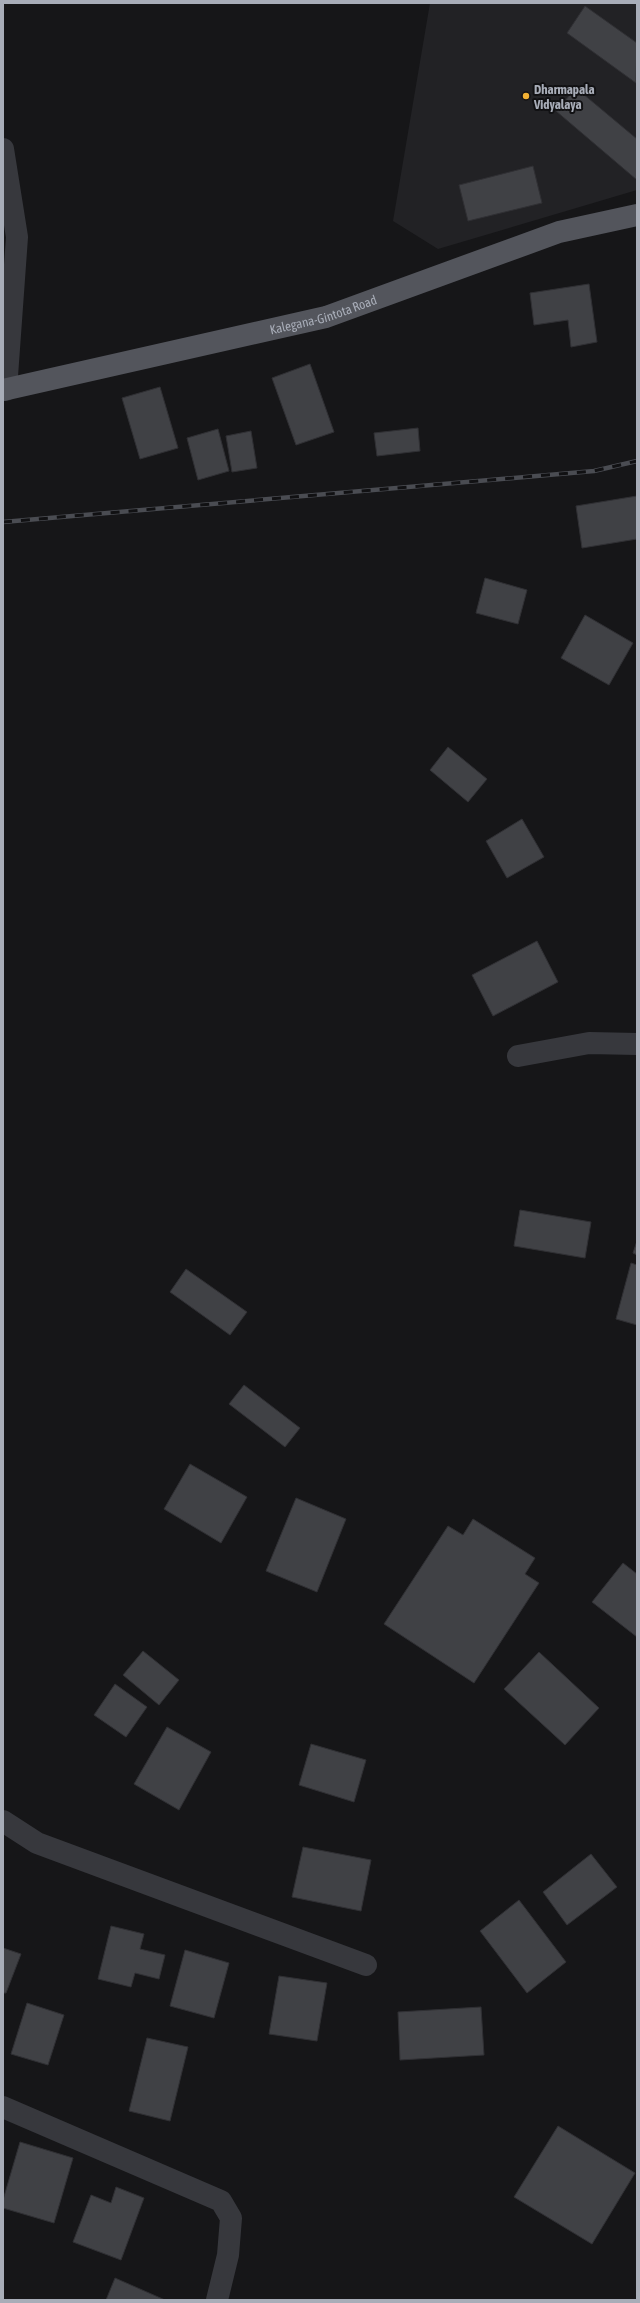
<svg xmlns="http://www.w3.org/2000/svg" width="640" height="2303" font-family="'Asap Condensed',sans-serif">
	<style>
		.built { fill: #222225 }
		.building { fill: #404145; stroke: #303034 }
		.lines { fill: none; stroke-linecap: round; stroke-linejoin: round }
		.minor { stroke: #37383d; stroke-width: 22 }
		.major { stroke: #53555c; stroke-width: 22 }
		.rail-casing { stroke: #4a4c52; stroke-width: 4.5 }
		.rail { stroke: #111113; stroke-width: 3; stroke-dasharray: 9; stroke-linecap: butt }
		.poi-dot { fill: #f2b134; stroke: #111113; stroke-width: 1.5 }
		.labels { text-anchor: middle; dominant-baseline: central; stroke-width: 4; stroke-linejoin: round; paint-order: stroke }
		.poi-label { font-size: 13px; font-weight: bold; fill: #a8adb8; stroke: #111113; text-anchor: start }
		.street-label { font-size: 13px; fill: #a8adb8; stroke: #111113 }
	</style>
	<rect width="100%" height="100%" fill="#161618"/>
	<path class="built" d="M430,3H637V190L438,249L393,221Z"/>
	<path class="building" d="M585,6L637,43L636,83L567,33Z
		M576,88L637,139V180L556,111Z
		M533,166L542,203L468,221L459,185Z
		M589,284L597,342L571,347L568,320L534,325L530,293Z
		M310,364L334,432L296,445L272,378Z
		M160,387L178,448L140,459L122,398Z
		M418,428L420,451L377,456L374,433Z
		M218,429L229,471L198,480L187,438Z
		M251,431L257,468L232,472L226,436Z
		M637,496V539L582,548L576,506Z
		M485,578L527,590L518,624L476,613Z
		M585,615L633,643L609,685L561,658Z
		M448,747L487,779L468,802L430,770Z
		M522,819L544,857L507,878L486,841Z
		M537,941L558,982L493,1016L472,975Z
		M520,1210L591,1222L585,1258L514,1246Z
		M637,1241V1255L633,1253Z
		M631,1263L637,1265V1325L616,1319Z
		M186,1269L247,1312L230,1335L170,1292Z
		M244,1385L300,1428L285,1447L229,1404Z
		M190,1464L247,1497L221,1543L164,1509Z
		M296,1498L346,1519L317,1592L266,1571Z
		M473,1519L535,1558L525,1574L539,1583L474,1683L384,1624L448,1526L463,1535Z
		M623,1563L637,1574V1637L592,1602Z
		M143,1651L179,1680L159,1705L123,1675Z
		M539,1652L599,1708L565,1745L504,1689Z
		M115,1684L147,1707L126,1737L94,1715Z
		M167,1727L211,1752L179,1810L134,1784Z
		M311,1744L366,1760L354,1802L299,1785Z
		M303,1847L371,1860L361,1911L292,1897Z
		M591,1854L617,1887L567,1925L543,1892Z
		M519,1900L566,1962L527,1993L480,1931Z
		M111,1926L144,1934L140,1949L165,1955L159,1979L135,1973L131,1987L98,1979Z
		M3,1948L21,1954L6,1993H3Z
		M185,1950L229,1963L214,2018L170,2006Z
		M279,1976L327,1983L317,2041L269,2034Z
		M27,2003L64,2015L48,2065L11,2054Z
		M481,2007L484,2055L400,2060L398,2012Z
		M147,2038L188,2047L170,2121L129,2111Z
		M558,2126L635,2173L592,2244L514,2197Z
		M20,2142L73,2158L54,2223L3,2208V2200Z
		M116,2187L144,2198L121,2260L73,2242L91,2195L111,2203Z
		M115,2278L165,2300H106Z"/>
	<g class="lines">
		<path class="minor" d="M3,149L17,237L6,390
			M518,1056L589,1043L637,1044
			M3,1821L37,1843L366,1965
			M3,2107L221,2201L231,2218L228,2255L217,2300"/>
		<path class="major" id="s1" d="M3,390L326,317L559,232L637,215"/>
		<defs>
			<path id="rail" d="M3,522L594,471L637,461"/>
		</defs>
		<use href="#rail" class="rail-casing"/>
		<use href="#rail" class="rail"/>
	</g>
	<circle class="poi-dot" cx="526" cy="96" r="4"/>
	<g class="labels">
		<g class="poi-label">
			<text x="534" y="89">Dharmapala<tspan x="534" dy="15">Vidyalaya</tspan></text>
		</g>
		<g class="street-label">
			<text stroke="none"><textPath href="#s1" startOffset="329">Kalegana-Gintota Road</textPath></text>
		</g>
	</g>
	<rect width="640" height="2303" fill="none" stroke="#a8adb8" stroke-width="8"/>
</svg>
